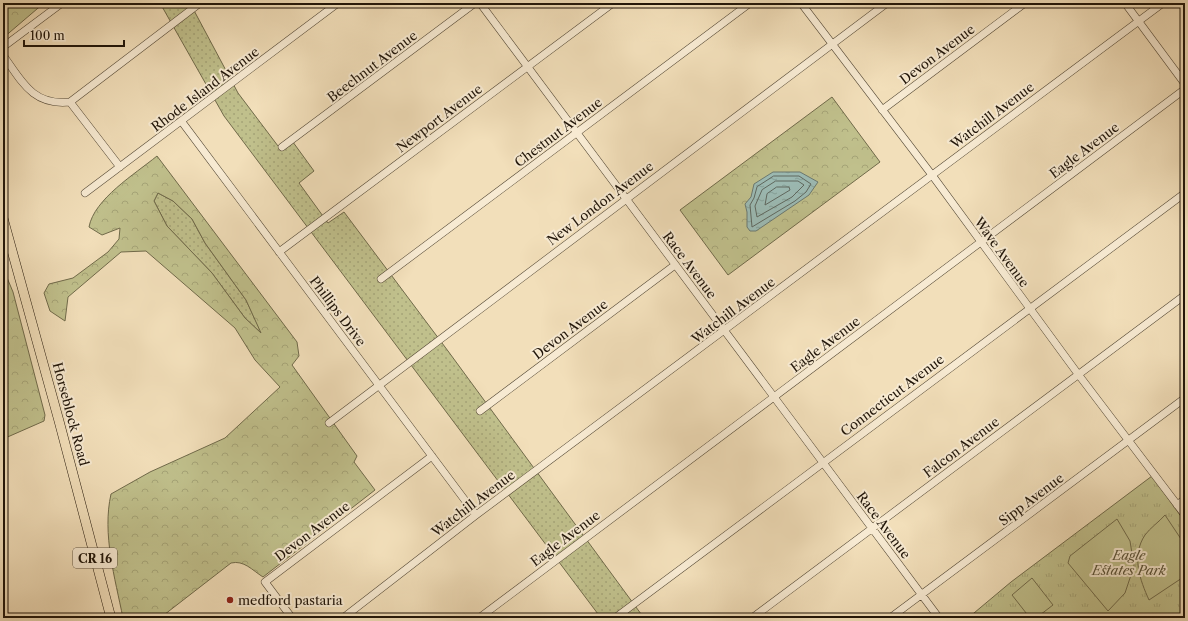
<svg xmlns="http://www.w3.org/2000/svg" width="1188" height="621" font-family="'Libre Caslon Text',serif">
	<style>
		.grass { fill: url(#grass-dots); stroke: #706a4a }
		.forest { fill: url(#forest-crowns); stroke: #706a4a; fill-rule: evenodd }
		.park { fill: url(#park-tufts); stroke: #706a4a }
		.garden { fill: #c0c08c; stroke: #706a4a }
		.water { fill: url(#water-ripples); stroke: #6a7971 }
		.lines { fill: none; stroke-linecap: round; stroke-linejoin: round }
		.shore { stroke: #5e6860; stroke-width: 1 }
		.minor-casing { stroke: #544835; stroke-width: 8 }
		.major-casing { stroke: #201509; stroke-width: 10 }
		.minor { stroke: #f7ead2; stroke-width: 7 }
		.major { stroke: #f2dfba; stroke-width: 9 }
		.poi-dot { fill: #8f2418; stroke: #f7ead2; stroke-width: 1.5 }
		.labels { text-anchor: middle; dominant-baseline: central; stroke-width: 4; stroke-linejoin: round; paint-order: stroke }
		.shield { fill: #f7ead2; stroke: #605545; stroke-width: 1 }
		.shield-label { font-size: 12px; font-weight: bold; fill: #201509 }
		.street-label { font-size: 13px; fill: #201509; stroke: #f7ead2 }
		.park-label { font-size: 13px; font-style: italic; fill: #585137; stroke: #f7ead2 }
		.poi-label { font-size: 13px; fill: #201509; stroke: #f7ead2; text-anchor: start }
	</style>
	<defs>
		<pattern id="grass-dots" width="8" height="8" patternUnits="userSpaceOnUse"><rect width="8" height="8" fill="#c0c08c"/><path d="M2 2h.1M6 6h.1" fill="none" stroke="#a5a477" stroke-width="1.8" stroke-linecap="round"/></pattern>
		<pattern id="forest-crowns" width="20" height="18" patternUnits="userSpaceOnUse"><rect width="20" height="18" fill="#c0c08c"/><path d="M2 6a3 3 0 1 1 6 0M12 15a3 3 0 1 1 6 0" fill="none" stroke="#a5a477"/></pattern>
		<pattern id="park-tufts" width="24" height="20" patternUnits="userSpaceOnUse"><rect width="24" height="20" fill="#c0c08c"/><path d="M3 7l-1-3M5 7V3M7 7l1-3M15 17l-1-3M17 17v-4M19 17l1-3" fill="none" stroke="#a5a477"/></pattern>
		<pattern id="water-ripples" width="26" height="14" patternUnits="userSpaceOnUse"><rect width="26" height="14" fill="#9cbcb6"/><path d="M2 4q2-2 4 0t4 0M15 11q2-2 4 0t4 0" fill="none" stroke="#86a19b"/></pattern>
	</defs>
	<rect width="100%" height="100%" fill="#f2dfba"/>
	<filter id="stains"><feTurbulence type="fractalNoise" baseFrequency=".005" numOctaves="4"/><feColorMatrix values="0 0 0 0 .2 0 0 0 0 .09 0 0 0 0 .02 0 0 0 .5 -.17"/></filter>
	<radialGradient id="worn" r=".72"><stop offset=".6" stop-color="#630" stop-opacity="0"/><stop offset="1" stop-color="#630" stop-opacity=".3"/></radialGradient>
	<path class="grass" d="M160,3H190L238,93L278,146L290,138L314,171L299,183L328,223L344,212L448,351L644,618H601L224,116Z
		M158,193L173,201L192,219L205,243L246,300L262,334L245,318L212,273L167,226L154,201Z"/>
	<path class="forest" d="M9,3H44L3,38V7Z
		M832,97L880,162L728,275L680,210Z
		M157,156L297,342L299,356L292,365L357,456L354,462L375,490L263,577C252,570 244,560 231,563L160,618H123C115,578 102,534 111,494L150,472L225,438L280,387L255,360L235,328L146,251L121,252L68,297L65,321L50,311L44,293L49,284L73,278L108,252L119,239L120,228L102,235L89,227C94,199 135,174 157,156ZM158,193L173,201L192,219L205,243L246,300L261,333L245,318L212,273L167,226L154,201Z
		M3,268L13,292L45,415L44,421L3,439Z"/>
	<path class="park" d="M1152,476L1185,522V618H1059L1056,614L1051,618H968L1011,582Z"/>
	<path class="garden" d="M1165,515L1185,545V576L1149,600C1140,580 1131,556 1145,535C1150,528 1159,522 1165,515Z
		M1117,519L1130,541L1134,566L1125,593L1108,611L1068,563L1070,556Z
		M1032,578L1053,605L1036,618H1030L1012,595Z"/>
	<path class="water" d="M773,172H800L818,182L809,195L756,231H750L747,227V212L745,204L751,197L754,184Z"/>
	<g class="lines">
		<path class="shore" d="M774,176H799L811,184L806,192L795,201L752,227L750,205L754,198L757,187Z
			M776,181H798L804,185L792,197L757,217L755,206L762,190Z
			M777,187H789L790,190L765,205L767,194Z"/>
		<defs>
			<path id="minor" d="M480,3L939,618
				M801,3L932,175L1078,374L1185,515
				M1125,3L1185,84
				M3,47L62,3
				M3,55C22,82 33,106 70,102L120,167
				M70,102L200,3
				M882,110L1025,3
				M182,122L476,515
				M282,147L475,3
				M85,193L338,3
				M279,252L613,3
				M381,279L750,3
				M480,411L675,265
				M329,423L887,3
				M1177,505L1185,499
				M292,618L265,582L432,456
				M343,618L476,515L1163,3
				M479,618L1185,89
				M615,618L1185,193
				M752,618L1185,295
				M890,618L1185,398"/>
			<path id="major" d="M3,218L59,421L111,618"/>
		</defs>
		<use href="#minor" class="minor-casing"/>
		<use href="#major" class="major-casing"/>
		<use href="#minor" class="minor"/>
		<use href="#major" class="major"/>
	</g>
	<circle class="poi-dot" cx="230" cy="600" r="4"/>
	<g class="labels">
		<rect class="shield" x="73" y="548" width="44" height="20" rx="3"/>
		<g class="shield-label">
			<text x="95" y="558">CR 16</text>
		</g>
		<g class="street-label">
			<text transform="translate(937 54) rotate(-37)">Devon Avenue</text>
			<text transform="translate(372 66) rotate(-37)">Beechnut Avenue</text>
			<text transform="translate(205 89) rotate(-37)">Rhode Island Avenue</text>
			<text transform="translate(992 115) rotate(-37)">Watchill Avenue</text>
			<text transform="translate(439 118) rotate(-37)">Newport Avenue</text>
			<text transform="translate(558 132) rotate(-37)">Chestnut Avenue</text>
			<text transform="translate(1084 150) rotate(-37)">Eagle Avenue</text>
			<text transform="translate(600 203) rotate(-37)">New London Avenue</text>
			<text transform="translate(1002 252) rotate(54)">Wave Avenue</text>
			<text transform="translate(690 265) rotate(53)">Race Avenue</text>
			<text transform="translate(733 310) rotate(-37)">Watchill Avenue</text>
			<text transform="translate(338 311) rotate(53)">Phillips Drive</text>
			<text transform="translate(570 329) rotate(-37)">Devon Avenue</text>
			<text transform="translate(825 344) rotate(-37)">Eagle Avenue</text>
			<text transform="translate(892 395) rotate(-37)">Connecticut Avenue</text>
			<text transform="translate(71 414) rotate(75)">Horseblock Road</text>
			<text transform="translate(961 447) rotate(-37)">Falcon Avenue</text>
			<text transform="translate(1031 499) rotate(-37)">Sipp Avenue</text>
			<text transform="translate(473 503) rotate(-37)">Watchill Avenue</text>
			<text transform="translate(884 525) rotate(53)">Race Avenue</text>
			<text transform="translate(312 531) rotate(-37)">Devon Avenue</text>
			<text transform="translate(565 538) rotate(-37)">Eagle Avenue</text>
		</g>
		<g class="park-label">
			<text x="1129" y="555">Eagle<tspan x="1129" dy="15">Estates Park</tspan></text>
		</g>
		<g class="poi-label">
			<text x="238" y="600">medford pastaria</text>
		</g>
	</g>
	<rect width="1188" height="621" fill="none" stroke="#f2dfba" stroke-width="16"/>
	<rect x="4" y="4" width="1180" height="613" fill="none" stroke="#201509" stroke-width="2"/>
	<rect x="8" y="8" width="1172" height="605" fill="none" stroke="#201509"/>
	<path d="M24 40v6h100v-6" fill="none" stroke="#201509" stroke-width="2"/>
	<text x="30" y="40" font-size="12" fill="#201509" stroke="#f7ead2" stroke-width="3" paint-order="stroke">100 m</text>
	<rect width="100%" height="100%" filter="url(#stains)"/>
	<rect width="100%" height="100%" fill="url(#worn)"/>
</svg>
